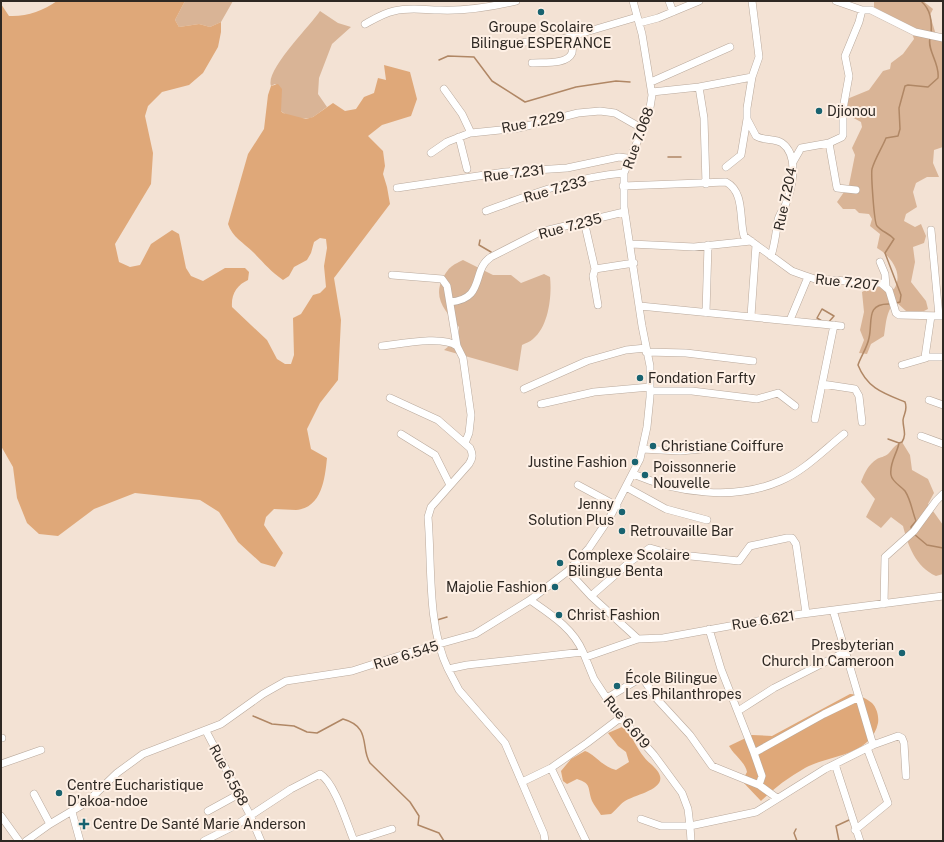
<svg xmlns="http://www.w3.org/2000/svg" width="944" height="842" font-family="'Public Sans',sans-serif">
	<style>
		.green { fill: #d9b496 }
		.forest { fill: #dfa879 }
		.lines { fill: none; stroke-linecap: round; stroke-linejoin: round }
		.stream { stroke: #b08765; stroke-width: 1.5 }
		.minor-casing { stroke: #b9a99c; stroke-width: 8 }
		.minor { stroke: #fff; stroke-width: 7 }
		.poi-dot { fill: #196370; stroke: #fef0e5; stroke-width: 1.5 }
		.labels { text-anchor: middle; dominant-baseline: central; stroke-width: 4; stroke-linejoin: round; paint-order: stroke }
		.poi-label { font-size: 14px; fill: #2e2823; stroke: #fef0e5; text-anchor: start }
		.street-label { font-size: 14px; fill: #2e2823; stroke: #fef0e5 }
	</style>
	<rect width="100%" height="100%" fill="#f3e2d4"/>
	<path class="green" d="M185,1H233L221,22L210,27L199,24L179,27L175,20Z
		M874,1H923L933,9L930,15L936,35L943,43V147L934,150L933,163L939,177H927L916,183L913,192L917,207L906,214L904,221L915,227L921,224L926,236L924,243L913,247L915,262L911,282L926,301L928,309L924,311H906L896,302C886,309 886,325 884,336L871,344L867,354L859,353L864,340L860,330L864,312L862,292L873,286L894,289C904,274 891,256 877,248L880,234L870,226L872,219L869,214L859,213L855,209H843L837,202L849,185L855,155L852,148L862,127L861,122L848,115L847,99L869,90L883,71L890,69L891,63L903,54L914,39L912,33L874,8Z
		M320,11L338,23L351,27L332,44L319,78L318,94L327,107C322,110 318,114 313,117C305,121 287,117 281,111V89L275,84L271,86C265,70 311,25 320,11Z
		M463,260L493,275H511L521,283L544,274L550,277C552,295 549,326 533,339C530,342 525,343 522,345L518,371L444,350L459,338V327C446,312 432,298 443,278C449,267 451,266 463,260Z
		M902,442L910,455L912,470L928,479L934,493L928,504L943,525V574L936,576C916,567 908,546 903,526L891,517L881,528L866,517L875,499L861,482C865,472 868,465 877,459C881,457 884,457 888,454C893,449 894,445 902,442Z"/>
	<path class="forest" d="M57,1H185L175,20L179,27L199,24L210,27L221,22V32L218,47L203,73L189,85L162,92L148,106L145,116L153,153L151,184L115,244L119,262L130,267L140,265L151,244L172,230L179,234L186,268L191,276L203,281L225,268H245L249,272L248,280C237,285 231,294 232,307L267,340L277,359L285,364H291L294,355L293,318L301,314L313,295L320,293L326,287L324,266L327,248L326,239L320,238L314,242L311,253L307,260L294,267L289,276L283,280C270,271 264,263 253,252C244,243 232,237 228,224L248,154L264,129L268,95L271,86L278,84L282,89L281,111L283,113L306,119L313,117L333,103L345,111L356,109L364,97L374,93L378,78L386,80L384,65L410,72L417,99L411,116L382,125L368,136L383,151L385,166L383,174L387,187L390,204L334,278L341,320L338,380L320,403L307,429L311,449L327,458C325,478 322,508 296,510C289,510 281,509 274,509L266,517L264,525L283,553L275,567L261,563L238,542L219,512L200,500L135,493L94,509L58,536L39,534L27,523L17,498L13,467L1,446V4L9,16C26,17 43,11 57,1Z
		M850,694C857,694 866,698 872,703C877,708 879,717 878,723C871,756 829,755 805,768C789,777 774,788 761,801L742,781L747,772C745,762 734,755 729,746L752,735L772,736Z
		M622,727C632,733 636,748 644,757C648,763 658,768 660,776C664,790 634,795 625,801C620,804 616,810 611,814L601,815C598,810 594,805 592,801C587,787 592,784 577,779L567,784L563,781L561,771L571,759L585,751C596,755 601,766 616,770L629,762L626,752L618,746L608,733Z"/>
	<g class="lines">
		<path class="stream" d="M921,1C931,10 932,21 931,34
			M439,60L448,56L474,57L492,81L525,102L576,87L616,81L630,82
			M668,157H681
			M480,240L479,245L491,252
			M896,303L900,302L901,295L885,253L894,239C889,233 882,232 877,226C874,223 871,174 872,169C875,158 882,148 886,138L898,136L900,129L899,108L905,86L908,85L928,87L938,78C940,63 927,51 930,38
			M890,304C865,303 873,322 869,338C867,348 861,356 858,365C867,388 883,393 905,402C908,410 904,413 903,420C903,429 907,434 902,442L899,443C897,454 889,463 891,475C892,482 901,486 905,491C911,500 912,511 916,521L911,527L912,531
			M822,309L834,316L827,324L817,318Z
			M888,439L899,443
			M914,534L927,545L943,548
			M437,620L447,617
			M253,716L272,724L294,726L307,732L317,733L343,719C372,727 360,748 370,763L410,802L419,816L418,825L439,833L444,841
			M796,829L794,833L797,841
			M839,841L836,826L849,820"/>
		<defs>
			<path id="minor" d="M669,1L673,12
				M752,1L759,57L752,77L747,108V119L756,136C763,141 775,138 782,143C800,156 792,189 785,206C782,211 779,215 778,220C776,232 775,244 771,256
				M836,1L862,10H871L915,32L943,38
				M639,23L658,18L699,1
				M365,24C374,19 384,13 394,11C410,7 424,10 440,10C466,11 491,7 516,1
				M485,43H515L562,39L637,17
				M532,63C543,62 567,65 572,53C573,48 572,41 572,36
				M651,82L730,47
				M699,87L704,118L706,184
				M444,89L462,114L471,133L519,128L578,113L600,111L615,113L643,129
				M652,92L699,87L752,77
				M459,137L467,169
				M431,153L447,142L470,133
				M793,162L801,148L829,143
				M726,167L741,155L747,119
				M623,186L726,182C745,192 739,219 744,236L792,271L803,275L815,279L881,283L889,290L896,313L899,315L943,316
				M397,188L505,172L567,168L619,157L627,158L630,161
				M856,190L837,188L829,143L842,137L843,135V109L849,76L845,56L859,22L862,10
				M486,211C532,194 575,177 624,173
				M584,221L595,269L593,276L598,305
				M931,230L939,316
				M631,244L694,247L751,241
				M880,262L885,274L886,286
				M595,269L634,263
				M392,275L442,279L447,286L457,346L463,358L471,415L469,433L465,443
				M450,302C486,299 471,270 491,257L540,232L624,212
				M640,306L841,326
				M706,313L708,245
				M751,316L756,245
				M931,316L925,357H943
				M790,320L808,277
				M382,346C400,344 443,335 457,346
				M646,352L686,353L753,361
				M902,365L926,358
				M822,384L855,389L859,396L862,422
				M524,389L587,361L626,350L646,348
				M650,391H692L757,399L778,393L795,406
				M390,398L438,420L470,448C473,454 473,458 469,464L431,507L428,517C432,564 427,626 448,669L467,665L583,652L594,679L615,711L654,755L682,793L688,809L690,826H661L641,819
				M929,400L943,405
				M541,404L594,392L650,387
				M815,419L834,325
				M401,434L435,455L450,485
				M921,436L943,444
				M642,449L680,451L747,445
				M633,474C678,493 734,501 780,481C804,471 824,450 844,434
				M578,485L617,506
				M626,487L666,509L707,520
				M568,571L591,596L638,639
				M591,596L631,561L650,548L671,554L739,561L750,546L787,538H792L796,544L806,613
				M530,600C550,614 573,628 583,652
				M884,604L885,557L914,531L936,501L943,494
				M833,610L873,745
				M709,629L721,669L754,753L762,776L759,785
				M586,657L638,639L663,638L779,617L943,596
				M448,669L459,690L505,743L544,834L545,841
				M607,698L639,679L644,680L656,698L690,735L712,766L759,785L777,798
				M738,711L774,688L845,652
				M206,731L250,815L261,841
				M1,738H2
				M754,753L824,714L859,697
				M1,764L41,750
				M835,764L860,841
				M522,782L551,768
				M34,794L50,824
				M208,811L239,794
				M72,812L80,841
				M1,816L19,841
				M855,830L888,803L867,748
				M26,841L50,824L87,802L117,773L143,754L221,724L263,694L286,681L352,671L414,651L475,634L530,600L568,571L589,548L610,517L640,459L647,427L650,397V366L642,326L624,207V173L649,114L652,95L642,34L633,1
				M204,841L236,825L291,789L320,774C335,783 347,824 354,841
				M354,841L392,829
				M586,841L551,768L587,743L620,718
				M691,841L690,826L756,812L825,769L873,745L898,736L902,738L904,743L906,776"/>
		</defs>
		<use href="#minor" class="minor-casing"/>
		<use href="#minor" class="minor"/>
	</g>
	<g class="poi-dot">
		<circle cx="541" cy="12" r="4"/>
		<circle cx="819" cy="111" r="4"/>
		<circle cx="640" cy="378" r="4"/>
		<circle cx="653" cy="446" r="4"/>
		<circle cx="635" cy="462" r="4"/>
		<circle cx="645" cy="475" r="4"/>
		<circle cx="622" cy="512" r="4"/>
		<circle cx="622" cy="531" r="4"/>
		<circle cx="560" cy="563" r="4"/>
		<circle cx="555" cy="587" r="4"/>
		<circle cx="559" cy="615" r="4"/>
		<circle cx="902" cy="653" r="4"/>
		<circle cx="617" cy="686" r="4"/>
		<circle cx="59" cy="793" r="4"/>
		<path d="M82 818h4v4h4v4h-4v4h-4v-4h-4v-4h4z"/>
	</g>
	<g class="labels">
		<g class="poi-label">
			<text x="541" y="27" text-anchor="middle">Groupe Scolaire<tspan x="541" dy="16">Bilingue ESPERANCE</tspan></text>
			<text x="827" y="111">Djionou</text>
			<text x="648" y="378">Fondation Farfty</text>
			<text x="661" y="446">Christiane Coiffure</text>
			<text x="627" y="462" text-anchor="end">Justine Fashion</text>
			<text x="653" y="467">Poissonnerie<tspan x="653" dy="16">Nouvelle</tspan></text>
			<text x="614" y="504" text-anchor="end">Jenny<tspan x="614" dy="16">Solution Plus</tspan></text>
			<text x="630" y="531">Retrouvaille Bar</text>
			<text x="568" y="555">Complexe Scolaire<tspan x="568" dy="16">Bilingue Benta</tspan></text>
			<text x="547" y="587" text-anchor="end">Majolie Fashion</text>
			<text x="567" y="615">Christ Fashion</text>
			<text x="894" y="645" text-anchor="end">Presbyterian<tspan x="894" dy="16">Church In Cameroon</tspan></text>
			<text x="625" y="678">École Bilingue<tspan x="625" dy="16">Les Philanthropes</tspan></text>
			<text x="67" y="785">Centre Eucharistique<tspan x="67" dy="16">D'akoa-ndoe</tspan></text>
			<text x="93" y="824">Centre De Santé Marie Anderson</text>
		</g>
		<g class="street-label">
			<text transform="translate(533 122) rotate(-11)">Rue 7.229</text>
			<text transform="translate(638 138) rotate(-70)">Rue 7.068</text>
			<text transform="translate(514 173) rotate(-7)">Rue 7.231</text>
			<text transform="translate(555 189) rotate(-16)">Rue 7.233</text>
			<text transform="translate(785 199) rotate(-78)">Rue 7.204</text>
			<text transform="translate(570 226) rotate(-15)">Rue 7.235</text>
			<text transform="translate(847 282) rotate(6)">Rue 7.207</text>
			<text transform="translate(763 620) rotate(-9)">Rue 6.621</text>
			<text transform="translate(406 655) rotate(-17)">Rue 6.545</text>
			<text transform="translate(627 722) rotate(50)">Rue 6.619</text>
			<text transform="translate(229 775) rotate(62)">Rue 6.568</text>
		</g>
	</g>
	<rect width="944" height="842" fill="none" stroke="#2e2823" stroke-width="4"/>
</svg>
